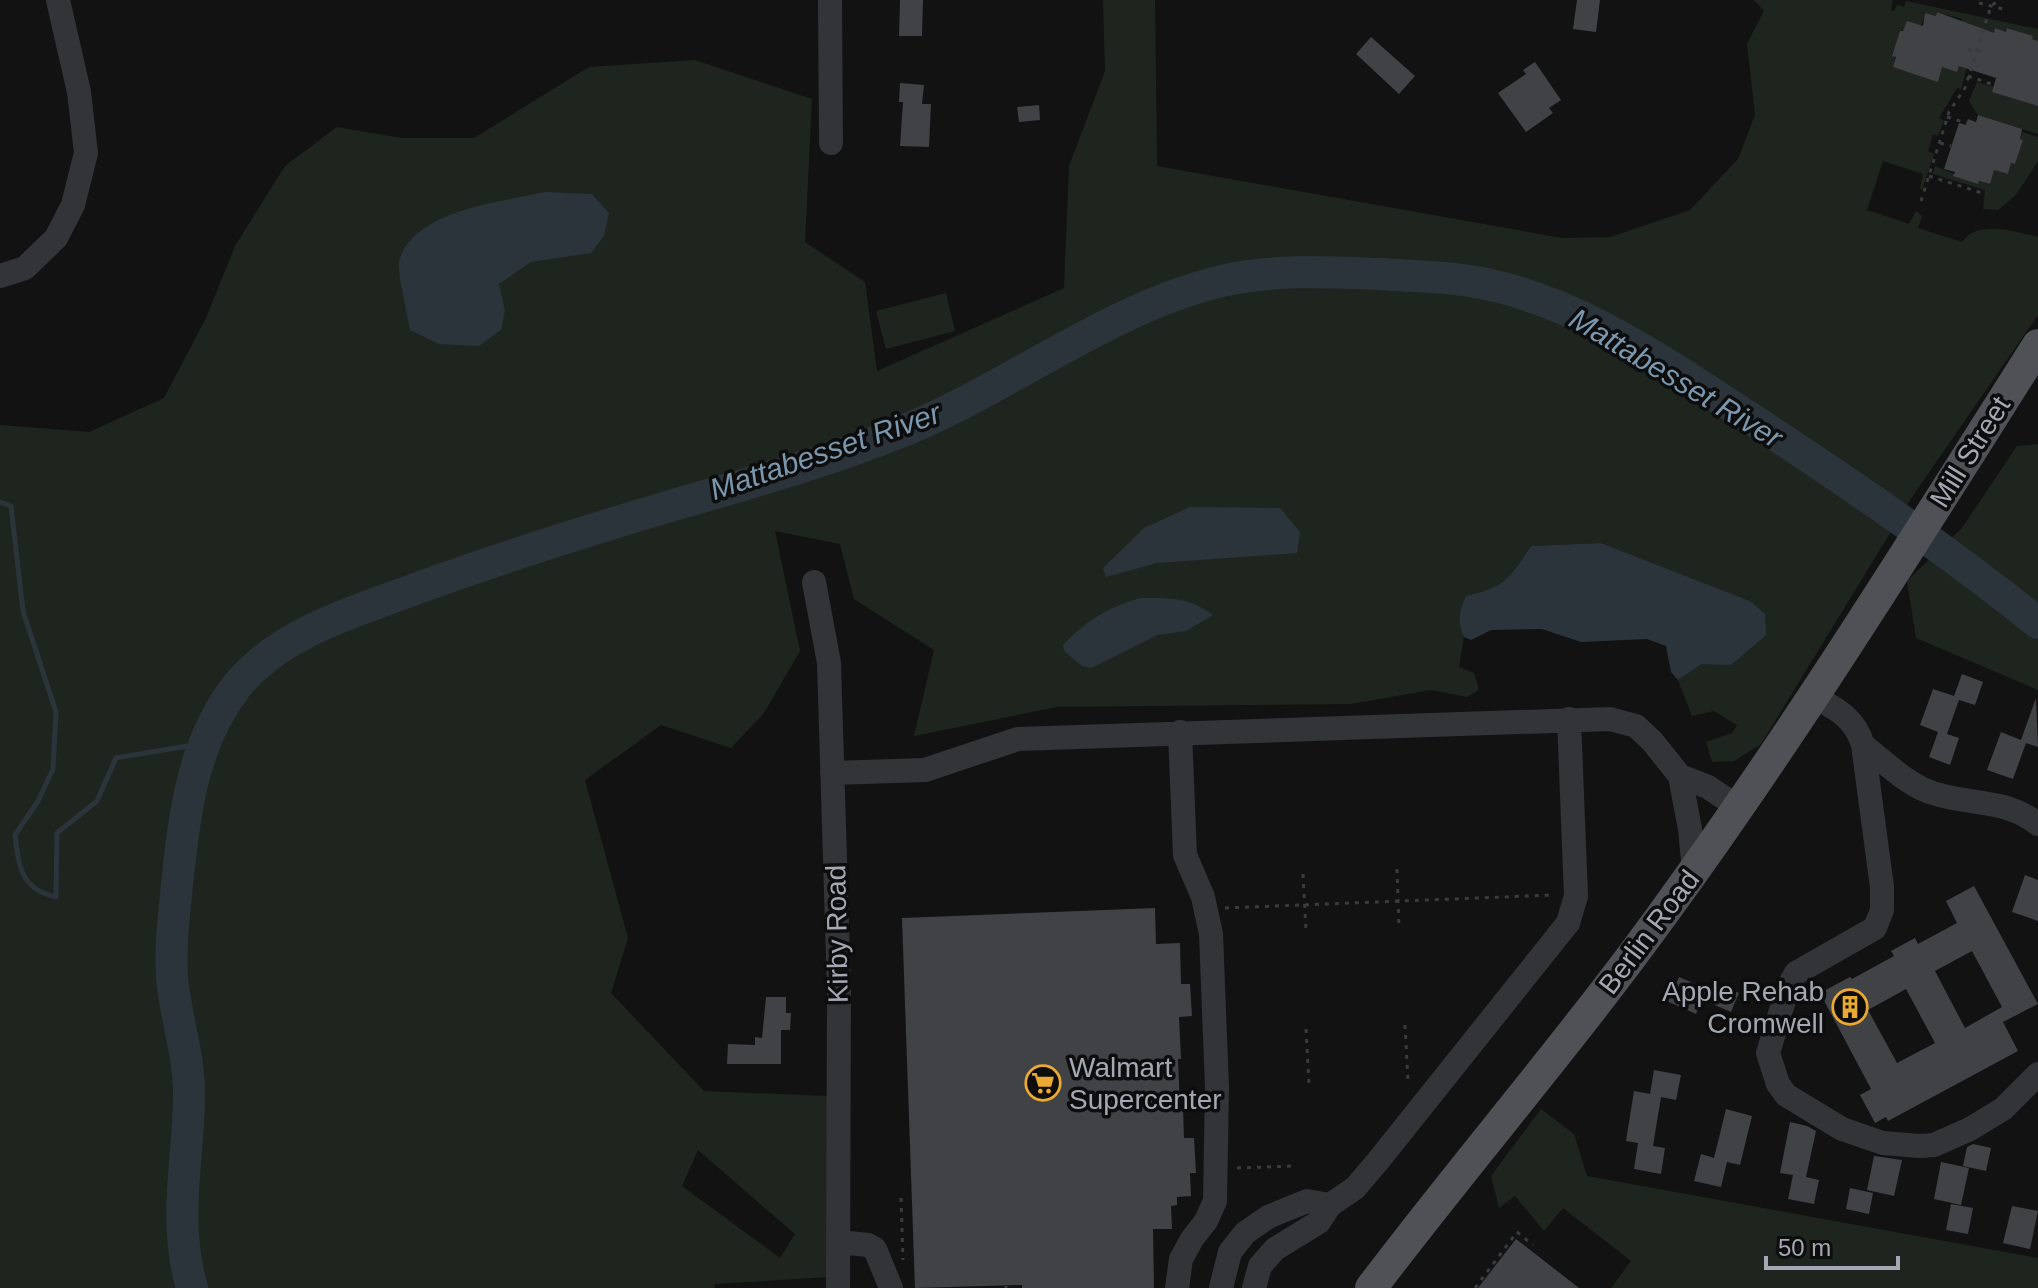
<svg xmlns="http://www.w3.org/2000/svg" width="2038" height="1288" font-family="Arial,sans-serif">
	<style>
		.green { fill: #1e251f; fill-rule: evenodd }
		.water { fill: #2c343b }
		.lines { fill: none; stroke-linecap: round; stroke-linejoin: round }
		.stream { stroke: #2c343b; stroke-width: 5 }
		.river { stroke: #2c343b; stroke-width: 32 }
		.building { fill: #414246; fill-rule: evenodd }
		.path { stroke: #393b3f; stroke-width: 3; stroke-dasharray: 4 6; stroke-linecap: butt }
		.minor { stroke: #333438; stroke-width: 24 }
		.major { stroke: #4f5157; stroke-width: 32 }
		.labels { text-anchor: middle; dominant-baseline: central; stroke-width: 7; stroke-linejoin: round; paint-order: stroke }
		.street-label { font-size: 28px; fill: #a3a8b3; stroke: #0d0d0e }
		.poi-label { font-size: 28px; fill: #a3a8b3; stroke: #0d0d0e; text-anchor: end }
		.water-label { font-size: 30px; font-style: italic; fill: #7b97ad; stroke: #0d0d0e }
	</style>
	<rect width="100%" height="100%" fill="#121213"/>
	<path class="green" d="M1103,0H1155L1157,166L1562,238L1610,237L1690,210L1738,159L1755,115L1747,44L1764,11L1754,0H1893L1891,10L1894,11L1897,5L1904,7L1906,1L2038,29V41L2032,39V36L2008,28L2006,32L1996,28L1989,47L1961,22L1962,19L1937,12L1936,16L1917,11L1925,14L1921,26L1900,31L1897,48L1895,47L1892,55L1895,57L1893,67L1938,81L1942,67L1957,72L1963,54L1970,57L1961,89L1957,88L1939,118L1944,121L1938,136L1933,134L1928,151L1934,154L1922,190L1920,188L1923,174L1883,161L1867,210L1909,224L1916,211L1922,216L1918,228L1962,242C1978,219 2015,232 2038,237V315L1914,494L1761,744L1734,761L1712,762L1706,742L1732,733L1737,725L1714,711L1692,716L1678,680L1702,664L1750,601L1601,543L1531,546C1509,579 1505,587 1466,596L1461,629L1464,637L1459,667L1474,673L1479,690L1467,697L1431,690L1351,704L1057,707L914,736L934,650L854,599L840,544L775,531L800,651L764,713L731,748L661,725L585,780L628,938L611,993L704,1091L827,1096L829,1277L715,1284L714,1288H0V425L89,432L164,398L206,318L235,246L285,166L337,127L401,138H474L589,67L695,60L812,99L805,242L865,282L877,371L1064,288L1069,166L1105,71ZM698,1150L795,1234L780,1258L682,1186Z
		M1977,82L1994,87L1993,92L2035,105L2038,99V134L1978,115L1969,101Z
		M2022,132L2038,137V161L2016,195L1998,210L1983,209L1985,190L1933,174L1935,166L1978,184L1979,181L1989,184L1994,170L2008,174L2011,163L2015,164L2023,140L2020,139Z
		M946,293L955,331L886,349L876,311Z
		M2038,444V690L1916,638L1907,581L1962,528L2017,446Z
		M1541,1109L1574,1134L1587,1176L2038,1258V1288H1611L1631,1261L1563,1208L1544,1231L1515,1196L1499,1208L1491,1176Z"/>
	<path class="water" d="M545,192L592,194L609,213L604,236L591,253L531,262L499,284L505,311L501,330L479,346L439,344L410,330C408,316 397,273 399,262C411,210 502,202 545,192Z
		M1190,507L1280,508L1300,532L1297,553L1157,563L1106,577L1103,568L1144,528Z
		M1601,543L1750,601L1765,614L1766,635L1731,665L1702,664L1678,680L1671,672L1666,646L1647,639L1581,642L1542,629L1491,630L1471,640L1464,637C1457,622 1459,611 1466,596C1505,587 1509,579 1531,546Z
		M1141,598C1172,598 1188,597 1213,615L1186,631L1157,635L1091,668L1082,666L1064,651L1063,645C1085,621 1110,606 1141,598Z"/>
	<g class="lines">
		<path class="stream" d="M0,502L11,506L23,611L56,712L53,769L38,801L15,835C19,868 21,889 56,897L57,833L97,801L116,758L205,743"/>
		<path class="river" d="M192,1288C172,1218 189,1162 189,1093C189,1053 175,1016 172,977C170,946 174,916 177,885C184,816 192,744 236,687C280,632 354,612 418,588C500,558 583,532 667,507C746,484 827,462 903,431C1011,387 1108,308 1222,281C1274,269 1327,272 1379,274C1409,276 1440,276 1470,281C1573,297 1665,363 1750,418C1849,483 1946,549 2038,623"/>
	</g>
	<path class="building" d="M900,0H923L922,36H899Z
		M1577,0H1600L1596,32L1573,29Z
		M1937,12L1994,33L1995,28L2006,32L2007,28L2033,36L2032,39L2038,41V106L1992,92L1996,78L1959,66L1957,72L1942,67L1938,82L1893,67L1896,57L1892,56L1900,31H1903L1907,21L1923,26L1925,13L1936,16Z
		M1371,37L1415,76L1399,94L1356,54Z
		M1535,62L1561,100L1549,108L1553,113L1526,132L1498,93L1526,74L1523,70Z
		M900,83L924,85L922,104H931L929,147L900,146L903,102H899Z
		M1039,105L1040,120L1019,122L1017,107Z
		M1978,115L2022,129L2020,139L2023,140L2015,164L2011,163L2008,174L1994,170L1990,184L1979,181L1978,184L1953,176L1955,172L1944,169L1959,123L1966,125L1968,119L1976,122Z
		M1962,674L1983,682L1975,705L1959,700L1947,734L1959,738L1950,765L1929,757L1938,732L1920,725L1933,689L1954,696Z
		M2036,698L2038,747L2026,743L2013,779L1987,770L2001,732L2021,740Z
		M2025,875L2038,880V921L2012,912Z
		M1974,886L2038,1004L2003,1022L2018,1051L1888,1121L1886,1117L1875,1123L1860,1095L1871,1089L1820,993L1850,977L1852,979L1894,956L1891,951L1915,938L1918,944L1957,923L1946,901ZM1972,951L2002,1007L1965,1028L1935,971ZM1906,989L1935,1043L1897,1063L1868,1010Z
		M1155,908L1156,944L1180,943L1181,984H1190L1192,1016L1179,1017L1181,1059H1178L1180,1108H1183L1184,1138H1194L1196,1173H1190L1191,1196L1177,1197V1205L1171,1206L1172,1229H1153L1154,1288H1022V1285L915,1288L902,918Z
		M1679,977L1707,989L1696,1014L1662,999L1670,979L1677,982Z
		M1718,984L1739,993L1731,1012L1710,1003Z
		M766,997H786V1013H791L790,1030H781V1064H727L728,1044L755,1045V1037L762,1038Z
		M1654,1070L1681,1075L1676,1100L1661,1097L1653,1146L1665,1148L1661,1174L1634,1169L1638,1143L1626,1141L1634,1091L1650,1094Z
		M1726,1109L1752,1116L1740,1165L1727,1162L1721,1187L1694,1181L1701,1154L1714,1158Z
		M1790,1122L1807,1126L1816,1131L1806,1177L1819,1180L1814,1204L1788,1199L1793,1175L1780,1173Z
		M1973,1144L1991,1148L1986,1171L1963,1166L1967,1147Z
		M1874,1156L1902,1160L1894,1196L1867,1190Z
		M1941,1162L1969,1168L1961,1205L1934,1199Z
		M1850,1188L1873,1193L1869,1214L1846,1209Z
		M1951,1204L1973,1208L1968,1234L1946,1230Z
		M2012,1206L2038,1211L2030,1249L2003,1243Z
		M1516,1239L1529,1249L1579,1288H1478Z"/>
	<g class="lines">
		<path class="path" d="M1979,3L2003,9
			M1968,49L1976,52L1986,50
			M1968,76L1994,85
			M1947,117L1967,123
			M1940,143L1951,146
			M1929,176L1982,193
			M1921,201L1949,112L1965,88L1991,6L1999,0
			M1397,869L1399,928
			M1303,874L1306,931
			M1225,908L1553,895
			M1405,1025L1408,1081
			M1306,1029L1309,1084
			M1237,1168L1293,1166
			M901,1198L903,1260
			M1006,1288V1286
			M1475,1288L1517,1232L1533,1245"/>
		<path class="minor" d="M830,0L831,143
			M0,276L25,268L56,238L73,205L86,153L79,92L58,0
			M814,582L829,663L839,990L838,1288
			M1813,696C1837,709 1855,718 1863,745L1882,887V910L1875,928L1796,973L1788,987L1768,1053L1778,1084L1786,1095L1842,1129L1883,1143L1920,1146L1934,1145L1970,1129L2003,1109L2038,1074
			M1863,745C1885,762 1909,787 1936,794C1973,805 2006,799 2038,824
			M832,773L925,770L1018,739L1610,719L1636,726L1652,741L1680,776L1708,787L1739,808
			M1680,776L1690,829L1694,872
			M839,1242L868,1245L875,1249L891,1288
			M1177,1288L1181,1259L1192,1239L1206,1221L1215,1201L1217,1087L1211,934L1203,897L1185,855L1180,732
			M1221,1288L1230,1252L1245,1233L1268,1217L1307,1201L1330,1205
			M1254,1288L1260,1266L1275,1249L1319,1222L1330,1205L1355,1188L1378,1161L1568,923L1576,896L1569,719"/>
		<path class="major" d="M1371,1288C1467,1161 1572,1040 1665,911C1798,728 1917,536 2038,345"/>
	</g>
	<defs>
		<symbol id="building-ring" viewBox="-11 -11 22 22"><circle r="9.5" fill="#0d0d0e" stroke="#eaa933" stroke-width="1.5"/><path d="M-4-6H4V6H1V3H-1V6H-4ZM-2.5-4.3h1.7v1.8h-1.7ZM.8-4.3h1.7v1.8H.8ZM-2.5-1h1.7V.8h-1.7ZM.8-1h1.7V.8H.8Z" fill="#eaa933"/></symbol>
		<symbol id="supermarket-ring" viewBox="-11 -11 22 22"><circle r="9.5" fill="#0d0d0e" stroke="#eaa933" stroke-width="1.5"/><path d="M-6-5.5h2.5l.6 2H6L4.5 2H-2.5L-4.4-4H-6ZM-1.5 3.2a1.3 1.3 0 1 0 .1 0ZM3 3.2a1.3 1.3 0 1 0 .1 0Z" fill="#eaa933"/></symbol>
	</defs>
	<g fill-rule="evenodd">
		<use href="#building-ring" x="1830" y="987" width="40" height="40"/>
		<use href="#supermarket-ring" x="1023" y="1063" width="40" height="40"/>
	</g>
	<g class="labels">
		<g class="street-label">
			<text transform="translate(1970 452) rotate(-58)">Mill Street</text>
			<text transform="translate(1649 932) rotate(-53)">Berlin Road</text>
			<text transform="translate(837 934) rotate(-91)">Kirby Road</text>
		</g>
		<g class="poi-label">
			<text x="1824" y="991">Apple Rehab<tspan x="1824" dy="32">Cromwell</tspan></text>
			<text x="1069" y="1067" text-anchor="start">Walmart<tspan x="1069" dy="32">Supercenter</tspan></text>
		</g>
		<g class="water-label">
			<text transform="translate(1676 378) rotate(31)">Mattabesset River</text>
			<text transform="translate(825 451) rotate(-19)">Mattabesset River</text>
		</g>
	</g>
	<path d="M1766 1256v12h132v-12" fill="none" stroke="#a3a8b3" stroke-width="4"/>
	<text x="1778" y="1256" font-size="24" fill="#a3a8b3" stroke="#0d0d0e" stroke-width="6" paint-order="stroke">50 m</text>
</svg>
